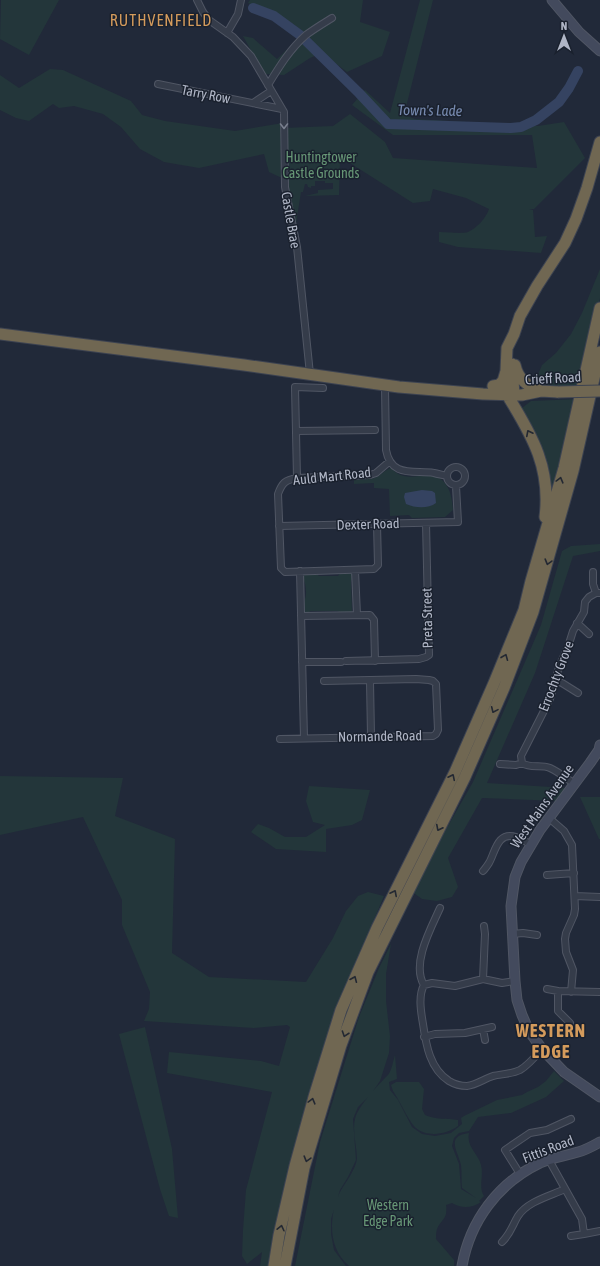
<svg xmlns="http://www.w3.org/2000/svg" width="600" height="1266" font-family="'Asap Condensed',sans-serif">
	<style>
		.green { fill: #23363a }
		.water { fill: #354361 }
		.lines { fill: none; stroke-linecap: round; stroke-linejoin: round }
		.river { stroke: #354361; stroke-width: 10 }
		.street-casing { stroke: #505664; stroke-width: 8 }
		.secondary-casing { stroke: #505664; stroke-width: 11 }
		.highway-casing { stroke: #3d4351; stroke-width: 13 }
		.street { stroke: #353c4a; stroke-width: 6 }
		.secondary { stroke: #434a5d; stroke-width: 9 }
		.highway { stroke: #706752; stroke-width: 11 }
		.highway-bridge-casing { stroke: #3d4351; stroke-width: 13; stroke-linecap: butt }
		.highway-bridge { stroke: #706752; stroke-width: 11 }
		.oneway { stroke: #797f8e }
		.oneway2 { stroke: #232832 }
		.labels { text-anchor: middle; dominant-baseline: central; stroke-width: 3; stroke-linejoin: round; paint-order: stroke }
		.street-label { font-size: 14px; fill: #b0b6c6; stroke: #1a212e }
		.park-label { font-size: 14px; fill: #679776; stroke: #1a212e }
		.water-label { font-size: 15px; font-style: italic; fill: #778aaf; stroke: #1a212e }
		.quarter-label { font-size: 16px; letter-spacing: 1px; fill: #d49b5c; stroke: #1a212e }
		.district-label { font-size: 18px; font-weight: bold; letter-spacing: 1px; fill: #d49b5c; stroke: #1a212e }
	</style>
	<rect width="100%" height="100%" fill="#212939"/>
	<path class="green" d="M1,0H59L29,55L0,39Z
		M250,0H363L360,22L390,32L382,56L347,72L322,53L310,58L284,75L264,74L243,36L253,38L277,59L304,33C289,18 267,11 248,3Z
		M420,0H433L404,115L415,119L538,126L564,122L585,158L534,209H529L533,210L535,237L547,236L541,253L458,247L439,242V232C446,232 462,234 468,232C477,228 486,218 489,209L466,198L433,189L430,201L413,203L350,163L344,160L340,161L339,195L305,196L318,193V190L333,189V183H325V181H315V186H311V188L308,187L307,184H305L303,192H301L295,230L286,185L284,128L333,126L350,114L385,142L393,158L537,168L532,135H393L352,105L365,90L390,113Z
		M50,69L63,70L131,101L142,115L165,121L235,131L283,123L282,178L269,172L264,154L199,168L164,162L140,149L121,127L103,114L74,106L59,108L53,104L29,121L16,118L0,110V75L19,88Z
		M600,269V298L581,387L557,388L540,383L537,377L542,365L556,353L571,334L582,313Z
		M579,399L550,502L522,408L531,401Z
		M391,468C395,472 399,475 404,476C412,478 421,475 429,475C448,477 452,494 453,510L445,517L412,518L409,515L390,516L389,489L374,488V483L354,484V480C360,479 368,480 374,478C381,476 384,470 391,468Z
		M600,544V551L573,556L535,673L487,783L566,788L558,801L482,798L448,858L458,887L452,897L437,901L422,899L411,891L473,782L541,625L562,551L571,546Z
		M341,572L351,573L354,578L351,581L352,611L350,613H340L338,611H310L308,614C301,610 304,605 305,599C307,594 306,583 303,579L305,573H316L319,576H338Z
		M0,776L123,778L115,816L175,839L172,953L209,977L306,982L333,938L346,911L358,896L368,892L384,896L334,1015L300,1140L272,1266H260L262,1252L247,1264L242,1256L243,1230L246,1190L272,1092L167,1073L169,1052L261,1061L279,1066L290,1027L287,1025L254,1028L144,1021L149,1009L150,992L122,925V900L83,817L0,835Z
		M309,786L370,790L362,820L352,825L326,829V852L276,849L251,832L258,824L269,828L285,837H306L325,825L313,822L306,801Z
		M580,797H600V839H599Z
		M391,944L386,974V1001L390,1036L389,1053L380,1081L371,1094L358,1107L353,1119L356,1160L348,1177L340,1190L331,1219V1234L334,1250L346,1266H295L320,1142L359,1017L379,968Z
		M145,1027L172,1149L178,1218L169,1216L160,1189L119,1034Z
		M395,1055L397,1079L389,1082L390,1090L398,1100L412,1127L422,1134L435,1136L451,1133L462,1124L461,1118L464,1116L497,1100L522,1095L527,1092L538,1087L546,1081L554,1071L564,1081L546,1097L511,1113L478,1117L469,1131L459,1133L454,1138L452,1146L459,1164L461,1189L476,1198L462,1188C461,1180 462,1173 461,1165C458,1151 445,1136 469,1133C466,1147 478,1153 481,1165C484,1176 478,1187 484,1196L479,1201L481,1202C472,1208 462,1209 452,1203L446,1205C448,1220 441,1219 437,1229C436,1232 436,1236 436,1239L454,1260V1266H349C327,1247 329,1216 340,1192C346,1181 355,1171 357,1159C357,1146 352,1132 355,1119C358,1106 378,1085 388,1075C392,1070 393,1061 395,1055Z
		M396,1082H419L424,1089L422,1109L425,1115C435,1120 447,1118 458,1120V1126C447,1134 428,1138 416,1128C409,1122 400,1101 393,1091L391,1085Z"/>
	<path class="water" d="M422,490L432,491L435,493L436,503C428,509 415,508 406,504L404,497L405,493Z"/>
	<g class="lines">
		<path class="river" d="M253,8L274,16L300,35L359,93L388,124L511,128L521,127L536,120L559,102L569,88L578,71"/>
		<defs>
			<path id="street" d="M197,0L203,12L209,20L233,37L251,56L284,112L285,187L297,247L310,374
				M227,33L238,14L241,0
				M158,84L282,109
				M268,85C279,67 290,49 306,35C314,29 324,23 332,18
				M253,103L271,91
				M385,386L386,450C391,478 414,470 434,473C438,474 443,475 447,476
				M296,431L375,430
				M447 476a9 9 0 1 1 18 0a9 9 0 1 1-18 0Z
				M297,478L295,387L323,388
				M377,524L378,565L374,569L285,572L281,568L278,494C282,483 285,480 297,478L370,475L376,473L390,461
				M279,526L458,522L456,486
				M355,570L357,615
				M300,571L304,738
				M593,572V584L596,593
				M301,616L370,615L374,620L375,661
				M577,623L589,634
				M346,661L419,659L426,657L429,655L426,523
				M302,662H341
				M370,681L371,736
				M556,681L562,683L578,693
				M280,739L433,736L436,734L438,730L436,684L433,681L429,680L416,679L324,681
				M500,764L516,765L522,763
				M575,784C567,779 559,772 550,768C541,764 531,769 522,763L521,756L550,699L559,667L568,647L573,631L584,612L585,602L589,597L596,593H600
				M549,818L564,831L572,845L575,909L574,915L566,933L565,939L566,952L573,970L571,992
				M483,871C485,869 487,866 489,863C495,853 497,831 516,837C521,838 526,842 530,844
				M547,875L574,873
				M575,896L600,897
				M440,908C431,928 411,964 424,985C418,996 421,1012 423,1024C426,1045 430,1069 449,1081C454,1084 460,1086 467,1086C476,1085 484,1079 493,1076C501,1074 512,1074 520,1070C527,1066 536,1056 542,1049
				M512,934L523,933L537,935
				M483,979L485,934L484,926
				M424,985L432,983L455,986L483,979L502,983L515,981
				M547,989L558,991
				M570,1023L558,1011V991L600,992
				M483,1029L485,1040
				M424,1037L435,1034L465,1033L492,1027
				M549,1160L582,1219L584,1234L600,1231
				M520,1174L505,1150L530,1133L547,1130L571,1119
				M571,1236L584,1234
				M502,1242C511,1233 512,1226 518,1216C528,1201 550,1196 565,1189"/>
			<path id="secondary" d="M552,0L579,32L600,51
				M600,745L599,750L590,763L540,830L521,862L515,877L511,906L515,981L517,1000L522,1015L529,1031L542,1049L564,1072L600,1097
				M462,1266C470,1221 498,1183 540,1163C552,1158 565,1156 578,1152C586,1150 593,1146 600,1142"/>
			<path id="highway" d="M0,334L244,365L399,387L483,394L522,395L541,391L558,392
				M512,364L514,395
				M515,365C518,379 527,386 541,391
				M493,386L499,385L503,381L506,371L507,348L514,334L520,316L537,286L565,243L576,219L587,188L600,142
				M507,389L509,398C533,437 551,469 545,517
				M274,1266L279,1235L295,1166L314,1097L341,1010L377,928L455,772L494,683L524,610L531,581L564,468L600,308
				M285,1266L304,1168L341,1045L368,972L465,777L504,688L533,612L573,471L600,352"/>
		</defs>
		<use href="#street" class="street-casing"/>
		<use href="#secondary" class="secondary-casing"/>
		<use href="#highway" class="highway-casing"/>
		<use href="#street" class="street"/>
		<use href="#secondary" class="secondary"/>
		<use href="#highway" class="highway"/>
		<defs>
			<path id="highway-bridge" d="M558,392L600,391"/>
		</defs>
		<use href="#highway-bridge" class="highway-bridge-casing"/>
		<use href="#highway-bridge" class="highway-bridge"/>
	</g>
	<defs><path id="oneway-chevron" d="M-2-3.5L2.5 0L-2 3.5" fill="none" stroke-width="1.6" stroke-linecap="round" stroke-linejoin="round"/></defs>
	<use class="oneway" href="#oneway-chevron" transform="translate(284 126) rotate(90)"/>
	<g class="oneway2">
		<use href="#oneway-chevron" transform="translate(529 433) rotate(-117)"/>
		<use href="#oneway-chevron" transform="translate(560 480) rotate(-75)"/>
		<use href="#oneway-chevron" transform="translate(548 562) rotate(106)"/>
		<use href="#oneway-chevron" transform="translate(505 657) rotate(-68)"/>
		<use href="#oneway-chevron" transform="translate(494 710) rotate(114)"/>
		<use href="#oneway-chevron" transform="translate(452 777) rotate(-64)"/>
		<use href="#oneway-chevron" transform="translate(439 828) rotate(117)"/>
		<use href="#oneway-chevron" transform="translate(394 893) rotate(-63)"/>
		<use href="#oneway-chevron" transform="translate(354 979) rotate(-67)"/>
		<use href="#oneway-chevron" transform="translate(345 1034) rotate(109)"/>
		<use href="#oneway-chevron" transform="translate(312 1101) rotate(-75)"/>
		<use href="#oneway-chevron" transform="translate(307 1159) rotate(106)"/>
		<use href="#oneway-chevron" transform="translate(281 1228) rotate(-77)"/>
	</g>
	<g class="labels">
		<g class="street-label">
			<text transform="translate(206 94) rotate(11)">Tarry Row</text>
			<text transform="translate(291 220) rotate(80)">Castle Brae</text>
			<text transform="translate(553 378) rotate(-3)">Crieff Road</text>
			<text transform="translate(332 476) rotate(-6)">Auld Mart Road</text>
			<text transform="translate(368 524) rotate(-2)">Dexter Road</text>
			<text transform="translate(427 618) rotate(-91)">Preta Street</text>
			<text transform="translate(556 676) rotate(-69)">Errochty Grove</text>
			<text transform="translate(380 736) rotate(-1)">Normande Road</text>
			<text transform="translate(542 806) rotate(-55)">West Mains Avenue</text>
			<text transform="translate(548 1149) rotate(-21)">Fittis Road</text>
		</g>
		<g class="park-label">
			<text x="321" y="157">Huntingtower<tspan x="321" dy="16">Castle Grounds</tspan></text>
			<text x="388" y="1205">Western<tspan x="388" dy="16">Edge Park</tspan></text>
		</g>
		<g class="water-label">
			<text transform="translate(430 110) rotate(1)">Town's Lade</text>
		</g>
		<g class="quarter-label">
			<text x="161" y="20">RUTHVENFIELD</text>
		</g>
		<g class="district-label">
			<text x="551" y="1030">WESTERN<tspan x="551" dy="21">EDGE</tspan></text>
		</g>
	</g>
	<g transform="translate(564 36)" stroke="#1a212e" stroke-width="3" paint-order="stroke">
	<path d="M0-3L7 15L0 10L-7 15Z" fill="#b0b6c6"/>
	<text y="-6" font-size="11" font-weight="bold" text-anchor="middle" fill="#b0b6c6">N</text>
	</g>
</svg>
